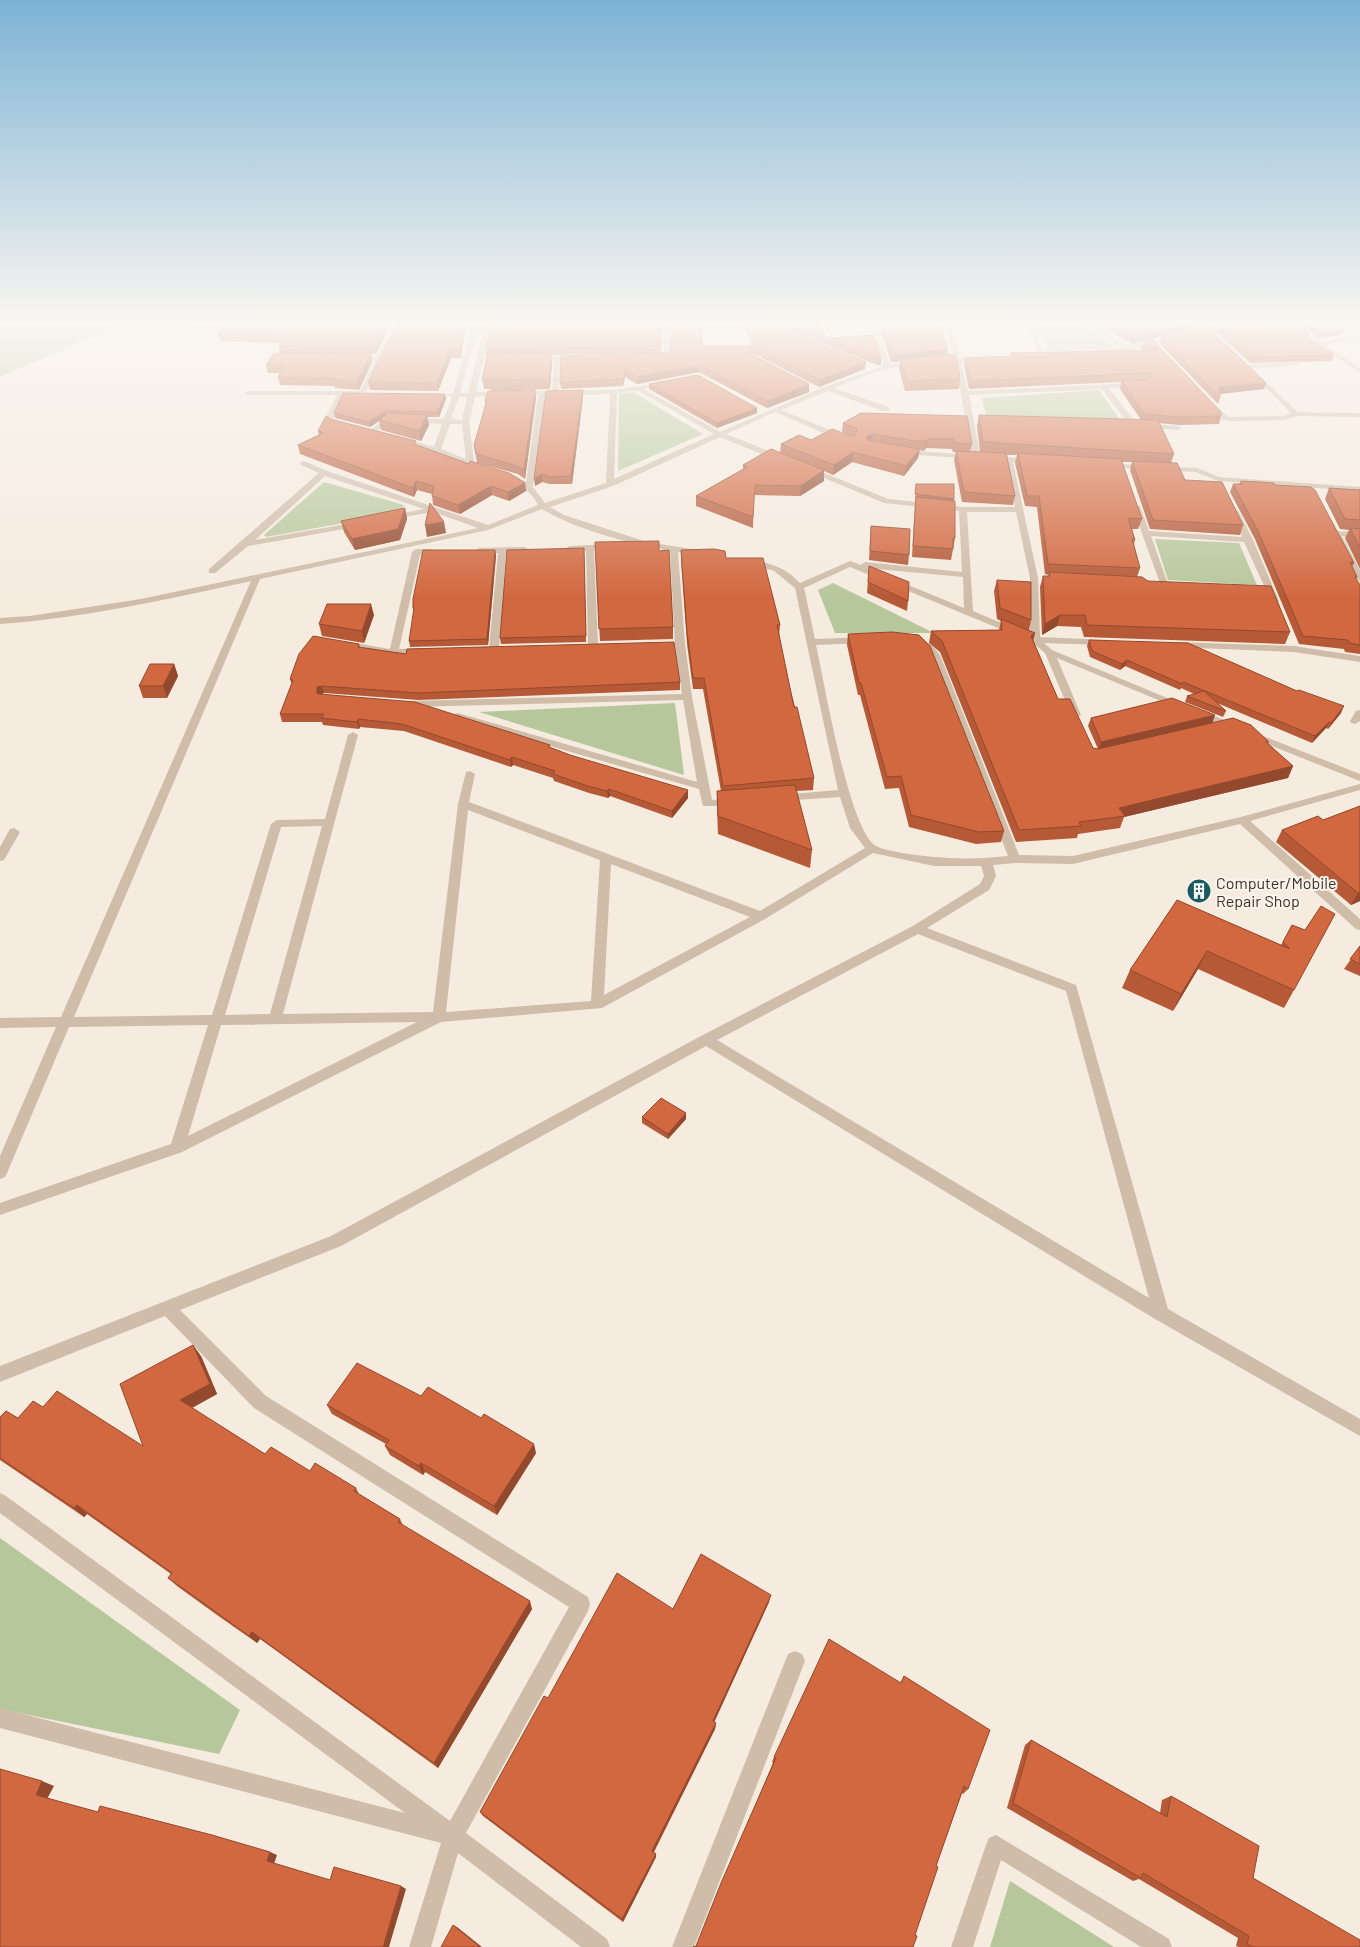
<svg xmlns="http://www.w3.org/2000/svg" width="1360" height="1947" font-family="Barlow,sans-serif">
	<style>
		.green { fill: #b7c79c }
		.lines { fill: none; stroke-linecap: round; stroke-linejoin: round }
		.minor { fill: #cfbca9; fill-rule: evenodd }
		.wall { fill: #b55937 }
		.shaded-wall { fill: #93492d }
		.building { fill: #d26840; stroke: #93492d }
		.labels { text-anchor: middle; dominant-baseline: central; stroke-width: 4; stroke-linejoin: round; paint-order: stroke }
		.poi-label { font-size: 16px; fill: #3c3029; stroke: #fcf5ec; text-anchor: start }
	</style>
	<rect width="100%" height="100%" fill="#f5ebdf"/>
	<path class="green" d="M0,325H120L0,377Z
		M1037,325H1078L1116,347L1050,352Z
		M1099,390L1121,421L986,416L982,398Z
		M633,392L703,434L618,471L619,394Z
		M324,482L404,505L399,513L266,537L264,535Z
		M1155,539L1239,543L1257,585L1168,580Z
		M833,583L934,633H835L818,590Z
		M675,703L684,775L479,712Z
		M0,1538L240,1710L219,1754L0,1709Z
		M1010,1881L1114,1947H990Z"/>
	<g class="lines">
		<path class="minor" d="M240,325L243,327L242,328L195,330L192,328L195,326Z
			M508,325L511,327L510,328L490,329L484,358H504L507,360L504,362H483L476,392L552,391L554,361H536L534,360V358L576,356L579,358L578,359L560,360L559,391L614,390L666,382V384L644,389L720,432L824,387L884,366L870,325H876L890,365L916,360L919,362L878,371L834,388L889,407V411H883L828,391L781,410L845,436V440H839L775,412L726,434L782,456V460H776L720,437L613,486L550,507L564,515L647,542L698,550L702,553L698,556L678,552L685,644L692,697L712,800L734,798L739,802L734,806H703L699,789L453,718L452,716L457,713L461,714L697,782L683,700L408,707L403,704L408,701L682,694L675,644L670,551C632,544 574,529 542,509L488,530L260,579L74,1017L212,1015L271,824L277,820L325,819L348,735L353,732L358,735L283,1014L433,1012L458,804L466,772L470,771L475,774L469,802L760,911L865,848L850,828L840,797L781,801L776,798L781,795L838,790L795,588L774,571L746,562L750,559C770,563 787,568 800,583L850,561L861,565L865,562L962,572L959,511L884,503L805,470L812,468L888,499L963,507H1015L1006,461L903,454L899,452L903,450L972,455L955,362L941,363L938,361L954,358L945,325H951L960,358L981,357L984,359L981,361L961,362L968,391L1138,383L1141,385L1138,387L1109,388L1137,424L1133,426H1130L1102,389L969,395L980,455L1033,459L1037,461L1033,463L1013,462L1038,578L1040,637L1107,640L1109,642L1104,645L1044,643L1052,650L1184,705L1183,707H1175L1057,658L1081,715L1076,718L1072,717L1045,653L1032,642L850,567L804,588L815,639L865,637L870,640L865,643L816,645C824,680 849,831 876,846C883,850 895,851 902,853C938,859 972,860 1008,856L930,655L917,643L922,640L932,645L940,655L1019,855L1073,856L1241,817L1360,784V790L1250,821L1360,919V930L1356,929L1240,824L1073,864L1015,863L993,865L996,876L989,890L927,928L1076,985L1168,1309L1360,1419V1436L1155,1319L706,1046L341,1246L180,1310L266,1396L588,1597L590,1604L588,1611L466,1833L607,1939L610,1947H581L458,1853L431,1947H409L441,1843L0,1728V1708L405,1813L0,1513V1493L6,1496L450,1821L569,1607L254,1408L165,1316L0,1382V1366L331,1236L701,1036L913,926L980,884L984,876L981,866H934L873,853L765,919L602,1008L441,1022L182,1152L0,1215V1203L171,1144L208,1025L69,1027L7,1173L5,1177L0,1179V1156L56,1027L0,1028V1018L61,1017L251,581C168,599 85,618 0,624V618L30,616L141,599L478,528L433,512L387,520V516L424,509L325,476L255,540L358,522H361V526L248,546L215,573H209V569L319,473L301,465L300,463L304,461L327,471L488,525L538,505C531,490 519,487 507,477L514,475L526,482L538,395L475,397L469,422L474,462L485,466V470L468,467L434,452L367,432L387,418L444,419L452,397L446,395L453,393L472,330H448L446,329V327ZM478,329H484L468,393H460ZM637,390L714,434L614,479L617,393ZM610,394L606,483L545,503L533,487L545,395ZM459,397H467L462,420L451,419ZM389,422L442,424L434,447L377,431ZM450,424H462L466,459L441,449ZM967,512H1016L1030,578V635L973,611ZM867,568L963,577L964,608ZM468,810L600,860L591,1001L446,1012ZM322,826L270,1014L225,1015L281,827ZM611,864L750,917L604,995ZM918,934L1066,991L1149,1298L717,1040ZM417,1022L188,1136L221,1025Z
			M1028,325H1034L1044,356L1039,355Z
			M1087,325H1095L1129,347L1210,325H1221L1128,351L1076,354L1075,353L1078,351L1121,348Z
			M410,326L412,327V329L396,330L365,394L344,395L333,419L337,422L347,424V428L332,426L325,419L337,395H247L244,393L247,391H360L375,360H355L352,358L355,356H377L390,330H370L368,329V327Z
			M643,326H763L766,328L763,330L670,329L669,357C665,360 655,360 651,357L652,356L663,355L664,329H645L643,328Z
			M1304,331L1322,342L1360,335V337L1326,345L1360,368V373L1302,334V332Z
			M1296,362L1298,363V365L1247,369L1244,367L1247,365Z
			M1255,372L1298,412L1360,413V417L1297,416L1284,420L1230,421L1220,419L1205,404L1212,402L1226,415L1230,417L1283,416L1291,413L1253,375V373Z
			M1141,423L1177,426L1181,428L1177,430L1144,427L1140,425Z
			M1102,463L1197,468L1219,477L1360,487V491L1218,481L1196,472L1105,467L1101,465Z
			M1133,504L1140,506L1149,531L1242,537L1231,512L1238,510L1253,540L1279,601L1275,604L1271,601L1244,542L1151,536L1168,584L1164,587L1161,586L1132,506Z
			M1333,531L1360,532V538L1342,536L1360,570V581L1356,578L1332,533Z
			M611,544L615,547L614,549L594,550L598,646L593,649L588,646L586,551L569,552L565,549L569,546Z
			M524,547L527,548V552L506,553L499,649L494,652L491,651L489,649L498,553L479,554L475,551L479,548Z
			M416,549H431L435,552L431,555H420L399,649L423,648L428,651L426,653L394,655L340,646V642L343,641L390,649L412,552Z
			M1176,642L1294,646L1360,656V662L1294,652L1173,647V643Z
			M1198,709L1239,726L1240,728L1235,731L1231,730L1194,714V710Z
			M1360,710V721L1355,724L1351,723L1350,721L1356,711Z
			M1253,732L1360,774V781L1249,737L1248,735Z
			M14,828L20,832L4,860L0,861V847L10,829Z
			M795,1651L802,1654L805,1661L694,1947H672L788,1654Z
			M996,1835L1169,1939L1172,1947H1141L1001,1860L973,1947H951L986,1845L989,1838Z"/>
	</g>
	<path class="wall" d="M386,325L387,332L376,354H371L372,362L359,390L335,388V386L280,385L278,377L280,373H268L266,365L280,353L279,346L281,343L220,341L218,334Z
		M747,325L865,369L819,387L754,354H752L809,384V392L767,408L699,372L637,384L625,377L623,386L561,389L560,382L641,353L551,355L552,363L550,389L491,391V389H484L482,379L488,356H486V349L662,332L661,353H668L702,346H752L747,332Z
		M768,325H819L826,338L881,359V364L877,365L789,330Z
		M909,325H940L947,354L960,379L959,389L905,391L899,369L900,361L891,362L881,333L882,326L909,327Z
		M1100,325H1202L1132,344Z
		M1216,325H1336L1344,329L1341,335L1319,338L1307,330L1305,331L1308,338L1334,355L1332,361L1250,363L1214,330Z
		M465,332L461,358H451L438,391L370,390L368,382Z
		M1161,337L1266,383L1264,389L1220,394V398L1218,404L1160,344Z
		M1152,339L1221,416L1219,424L1179,425L1159,423L1174,454L1171,463L1185,480L1243,525L1240,535L1150,529L1130,470L1132,462H1121L1142,519L1138,529H1132L1135,540L1134,544L1140,568L1137,577L1290,632L1285,644L1084,637L1081,627L1057,626L1042,635L1040,587L1043,576H1048L1049,575L1045,574L1037,507L1025,506L1015,463L1017,455H1007L1015,496L1013,505L962,502L954,460L956,452H953L952,449L926,448L924,451L919,450L918,458L904,476L852,462L833,475L824,471V481L800,496L754,495L753,528L696,506V496L743,469V465L780,453L781,444L811,440L850,436L842,432L843,423L861,413L972,444L970,452H980L977,426L979,415L1141,420L1120,389L1121,382L969,389L964,365L965,358L1011,356V353L1143,350L1141,349L1144,342Z
		M649,384L757,413L717,428L649,389Z
		M445,394L446,399L439,417H427L429,425L421,441L381,430L379,421L370,427L335,418L334,413Z
		M583,397L572,484H550L542,482L535,486Z
		M536,398L525,479L518,474L477,463L474,445L485,405V401Z
		M330,419L416,445L525,483L526,491L509,501L492,495L460,514L433,505L432,494L417,490L414,497L300,454L298,445L319,435L318,431Z
		M1241,481L1275,485L1354,563L1352,567L1357,577L1356,579L1360,585V654L1345,652L1344,649L1299,644L1255,539L1230,492L1233,484H1239Z
		M916,484L954,499L955,538L951,560L912,557Z
		M1329,488L1360,490V569L1345,538L1349,530L1340,529L1325,499Z
		M405,508L407,519L400,540L355,550L344,532L341,521Z
		M871,526L909,555L908,565L869,560Z
		M595,542L659,551L673,627V639L600,641Z
		M584,548L586,642L501,644L500,638Z
		M495,550L496,556L488,645L410,647L409,641L414,614L413,608Z
		M681,550L726,558L780,625L779,636L790,688L814,778L813,790L796,791L812,850L810,868L718,834L717,809V791H721L703,689H693L687,644L681,561Z
		M869,566L908,601L907,611L867,593Z
		M997,580L1031,620L1029,630L1035,633L1033,640L1058,699L1093,748L1098,749L1088,726L1091,718L1212,723L1268,744L1293,766L1288,778L1124,817L1120,828L1078,834L1077,838L1016,842L940,652L929,643L931,631L999,630L1001,621L997,619L994,591Z
		M374,615L364,643L322,636L319,624Z
		M848,634L1004,831L1001,842L976,844L909,827L899,788L885,789L860,695H858L847,645Z
		M1089,640L1341,713L1328,729L1326,728L1312,743L1217,703L1226,711L1223,717L1185,702L1187,696L1194,694L1181,688L1180,690L1125,666L1120,670L1090,657L1087,646Z
		M359,644L360,648L406,654L680,682V690L419,700L324,693L320,695L551,748L688,798L672,818L610,796L608,798L589,793L554,781L553,778L513,765L511,767L404,731L360,727L359,729L323,725L322,722H282L280,714L292,685L290,679Z
		M174,664L178,676L167,698H143L139,686Z
		M1360,806V901L1351,905L1276,842L1282,830L1323,820Z
		M1177,900L1281,945L1292,925L1294,990L1284,1008L1198,969L1173,1011L1122,988L1130,970Z
		M1360,946V976L1344,969Z
		M642,1117L686,1119L668,1139L642,1123Z
		M201,1356L217,1394L192,1408L265,1454L356,1488L359,1494L400,1519L403,1526L532,1609L438,1768L260,1639L257,1643L217,1615L177,1586L168,1578L171,1574L87,1514L84,1517L0,1460V1417L18,1418L43,1407L143,1446Z
		M421,1396L536,1453L497,1515L425,1472L423,1475L390,1455L385,1446L386,1444L332,1414L327,1405Z
		M769,1602L714,1722L716,1723L715,1729L654,1852L656,1854V1857L623,1922L483,1816L480,1812L548,1698L673,1609Z
		M904,1676L968,1789L963,1794L962,1793L936,1866L915,1935L696,1946L773,1763L772,1762L774,1757L900,1683Z
		M1031,1740L1160,1813L1162,1800L1171,1796L1253,1878L1360,1947H1239L1236,1946L1238,1938L1139,1879L1133,1881L1007,1808L1025,1745Z"/>
	<path class="shaded-wall" d="M386,325L387,332L376,354L375,347Z
		M464,325L465,332L461,358L460,351Z
		M1183,325H1202L1132,344L1134,338Z
		M1309,325L1307,330L1300,332L1302,326Z
		M1344,329L1341,335L1319,338L1321,332Z
		M1309,334L1307,340L1303,335Z
		M450,350L451,358L438,391L437,383Z
		M948,350L947,357L901,359L900,361L891,362L892,355Z
		M551,353L552,363L550,389L549,379Z
		M371,354L372,362L359,390L357,382Z
		M878,359H881V364L877,365Z
		M866,362L865,369L819,387L820,380Z
		M699,365V372L637,384V377Z
		M625,370V377L623,386V379Z
		M1266,383L1264,389L1217,394L1219,387Z
		M809,384V392L767,408L768,401Z
		M535,390L536,398L525,479L524,470Z
		M583,390V397L572,484L571,476Z
		M445,394L446,399L439,417L438,412Z
		M757,408V413L717,428V423Z
		M386,411L387,416L379,420V421L370,427L369,422Z
		M427,415L429,425L421,441L419,431Z
		M872,434L871,443L865,446L866,437Z
		M928,439L926,448L924,451L926,441Z
		M920,449L918,458L904,476L906,466Z
		M853,452L852,462L833,475L834,465Z
		M824,470V481L800,496L801,486Z
		M542,474V482L535,486L534,479Z
		M416,481L417,490L414,497L413,488Z
		M525,483L526,491L509,501L508,492Z
		M491,486L492,495L460,514L458,505Z
		M405,508L407,519L400,540L355,550L352,539Z
		M444,522L446,533L427,537L425,525Z
		M495,550L496,556L488,645L487,639Z
		M371,604L374,615L364,643L362,631Z
		M1060,615L1057,626L1042,635L1045,624Z
		M1035,633L1032,644L1031,636Z
		M1127,660L1125,666L1120,670L1122,664Z
		M174,664L178,676L167,698L163,686Z
		M322,686L324,693L319,695L317,693V687Z
		M1344,706L1341,713L1328,729L1331,723Z
		M1215,715L1212,724L1098,750L1101,742Z
		M358,719L360,727L359,729L357,722Z
		M1329,722L1326,728L1312,743L1315,736Z
		M512,757L513,765L511,767L510,760Z
		M1293,766L1288,778L1124,817L1125,816L1119,808Z
		M609,789L610,796L608,798L607,791Z
		M688,790V798L672,818V811Z
		M1360,892V901L1351,905L1358,893Z
		M1207,951L1198,969L1173,1011L1181,994Z
		M686,1113V1119L668,1139V1134Z
		M193,1345L201,1356L217,1394L188,1410L180,1400Z
		M534,1444L536,1453L497,1515L494,1506Z
		M421,1463L425,1472L423,1475L419,1466Z
		M77,1505L87,1514L84,1517L74,1508Z
		M771,1595L769,1602L712,1727L713,1721Z
		M530,1601L532,1609L438,1768L434,1763Z
		M252,1632L260,1639L257,1643L249,1636Z
		M716,1723L715,1729L652,1855V1851Z
		M42,1781L54,1786L47,1799L36,1795Z
		M270,1852L277,1855L274,1864L267,1861Z
		M656,1854V1857L623,1922L622,1919Z
		M401,1886L406,1889L389,1947H383Z
		M453,1925L457,1927L482,1947H480Z"/>
	<path class="building" d="M225,325H386L375,347L279,346L285,336L218,334Z
		M396,325H464L460,351L450,350L437,383L368,382Z
		M491,325H662L661,346L486,349Z
		M672,325H702V346H754L747,325H764L785,330L866,362L820,380L754,347H749L747,349L748,353L809,384L768,401L699,365L637,377L625,370L623,379L560,382L561,356L668,353L670,351Z
		M791,325H819L826,338L874,335L881,359H878Z
		M912,325H940L948,350L892,355L882,326L912,327Z
		M1111,325H1183L1134,338Z
		M1218,325H1307L1302,326L1303,330L1309,334L1303,335L1334,355L1252,357Z
		M1310,325H1336L1344,329L1321,332Z
		M1207,326L1266,383L1219,387L1220,398L1161,337Z
		M1152,339L1221,412V416L1182,417L1144,414L1122,381L1147,380L1152,376L1149,373L971,381L965,358L1013,356L1011,353L1158,350L1144,342Z
		M274,353L371,354L357,382L334,380L335,378L278,377L285,365H266Z
		M551,353L549,379L490,380V379H482L488,354Z
		M951,354L956,356L960,379L906,381L901,359Z
		M698,375L757,408L717,423L649,384Z
		M535,390L524,470L517,466L476,454L474,445L487,401H485L488,391Z
		M583,390L571,476L550,477L542,474L534,479L546,391Z
		M343,393L445,394L438,412L386,411L369,422L334,413Z
		M388,413L427,415L419,431L379,420Z
		M861,413L967,416L972,444L954,443V439H928L926,441H915L872,434L866,437L868,440L920,449L906,466L853,452L834,465L781,444L799,435L811,440L832,429L848,435L855,436L857,429L843,423Z
		M979,415L1158,420L1174,454L983,442Z
		M326,416L330,419L416,441L414,444L469,464L470,461L509,473L525,483L508,492L491,486L458,505L432,496L434,486L416,481L413,488L298,445L323,433L318,431Z
		M771,449L824,470L801,486L755,485L753,517L696,496L747,467L743,465Z
		M956,451L1006,453L1015,496L964,492Z
		M1018,453L1121,459L1142,519L1128,518L1135,540L1132,539L1140,568L1048,564L1039,496H1027Z
		M1132,461L1177,463L1185,480L1222,482L1243,525L1153,520Z
		M1241,481L1274,483L1275,485L1311,487L1315,490L1354,563L1350,562L1357,577H1355L1360,585V645L1349,643L1348,640L1303,636L1258,531L1233,484H1242Z
		M916,484H954V499L915,494Z
		M1329,488L1360,490V520L1345,519Z
		M916,497L955,501V538H953V549L913,546Z
		M430,503L444,522L425,525Z
		M405,508L398,529L352,539L341,521Z
		M871,526L910,529L909,555L870,551Z
		M1350,528L1360,529V548Z
		M659,541V551L669,550L673,627L599,629L595,542Z
		M584,548L586,636L500,638L507,550Z
		M714,549L725,551L726,558H763L780,625H777L790,688L794,707H797L814,778L723,786L704,678H693L687,632L681,550Z
		M423,550H495L487,639L409,641L414,608H413V599Z
		M869,566L909,582L908,601L868,582Z
		M1049,572L1142,577L1148,581L1271,586L1290,632L1087,625L1085,615H1060L1045,624L1043,576H1050Z
		M997,580L1031,582V620L1000,608Z
		M327,604H371L362,631L319,624Z
		M1001,619L1035,633L1031,636L1058,699H1070L1093,748L1098,749L1233,718L1251,725L1269,742H1266L1293,766L1119,808L1125,816L1079,822L1081,826L1019,830L942,641L931,631L1002,630Z
		M892,632L919,635L930,646L1004,831L979,832L911,815L901,776L887,777L861,683H859L848,634Z
		M313,636L359,644L358,647L406,654L407,649L674,642L680,682L418,693L322,686L317,687V693L319,694L415,702L550,745L549,747L570,755L688,790L672,811L609,789L607,791L588,786L553,774L555,771L512,757L510,760L402,724L358,719L357,722L321,718L324,714H280L293,680L290,679L299,654Z
		M1089,640L1188,643L1297,691L1299,690L1344,706L1331,723L1329,722L1315,736L1183,682L1182,684L1127,660L1122,664L1092,651Z
		M150,664H174L163,686H139Z
		M1204,691L1226,711L1187,696Z
		M1172,698L1215,715L1101,742L1091,718Z
		M795,785L812,850L718,816L717,791Z
		M1360,806V892L1358,893L1282,830L1318,816L1323,820Z
		M1177,900L1290,949L1283,942L1292,925L1305,930L1321,906L1335,914L1294,990L1207,951L1181,994L1130,970Z
		M1360,946V964L1350,959Z
		M661,1098L686,1113L668,1134L642,1117Z
		M193,1345L210,1384L180,1400L265,1454L271,1447L310,1471L315,1463L356,1488L354,1491L400,1519L398,1522L530,1601L434,1763L252,1632L249,1636L209,1607L168,1578L172,1573L77,1505L74,1508L0,1458V1417L6,1411L18,1418L33,1401L43,1407L57,1391L143,1446L120,1384Z
		M357,1363L421,1396L428,1387L481,1418L484,1414L534,1444L494,1506L421,1463L419,1466L385,1446L389,1440L327,1405Z
		M701,1554L771,1595L713,1721L716,1723L652,1851L656,1854L622,1919L480,1812L544,1696L548,1698L617,1573L673,1609Z
		M829,1639L901,1683L904,1676L990,1730L968,1789L964,1786L936,1866L938,1867L915,1935L917,1936L913,1947H693L696,1946L721,1883L776,1758L774,1757Z
		M1031,1740L1167,1817L1171,1796L1259,1846L1253,1878L1360,1940V1947H1253L1247,1944L1249,1936L1143,1873L1141,1878L1013,1803Z
		M0,1769L42,1781L36,1795L98,1812L100,1806L212,1835L270,1852L267,1861L330,1880L334,1867L401,1886L383,1947H0Z
		M453,1925L480,1947H441Z"/>
	<linearGradient id="sky" x2="0" y2="1"><stop stop-color="#7cb3d4"/><stop offset="0.54" stop-color="#faf6f1"/><stop offset="1" stop-color="#faf6f1" stop-opacity="0"/></linearGradient>
	<rect width="1360" height="598" fill="url(#sky)"/>
	<defs>
		<symbol id="building-disc" viewBox="-11 -11 22 22"><circle r="9.5" fill="#1a5b62" stroke="#fcf5ec"/><path d="M-4-6H4V6H1V3H-1V6H-4ZM-2.5-4.3h1.7v1.8h-1.7ZM.8-4.3h1.7v1.8H.8ZM-2.5-1h1.7V.8h-1.7ZM.8-1h1.7V.8H.8Z" fill="#fff"/></symbol>
	</defs>
	<g fill-rule="evenodd">
		<use href="#building-disc" x="1185" y="877" width="28" height="28"/>
	</g>
	<g class="labels">
		<g class="poi-label">
			<text x="1216" y="882">Computer/Mobile<tspan x="1216" dy="18">Repair Shop</tspan></text>
		</g>
	</g>
</svg>
